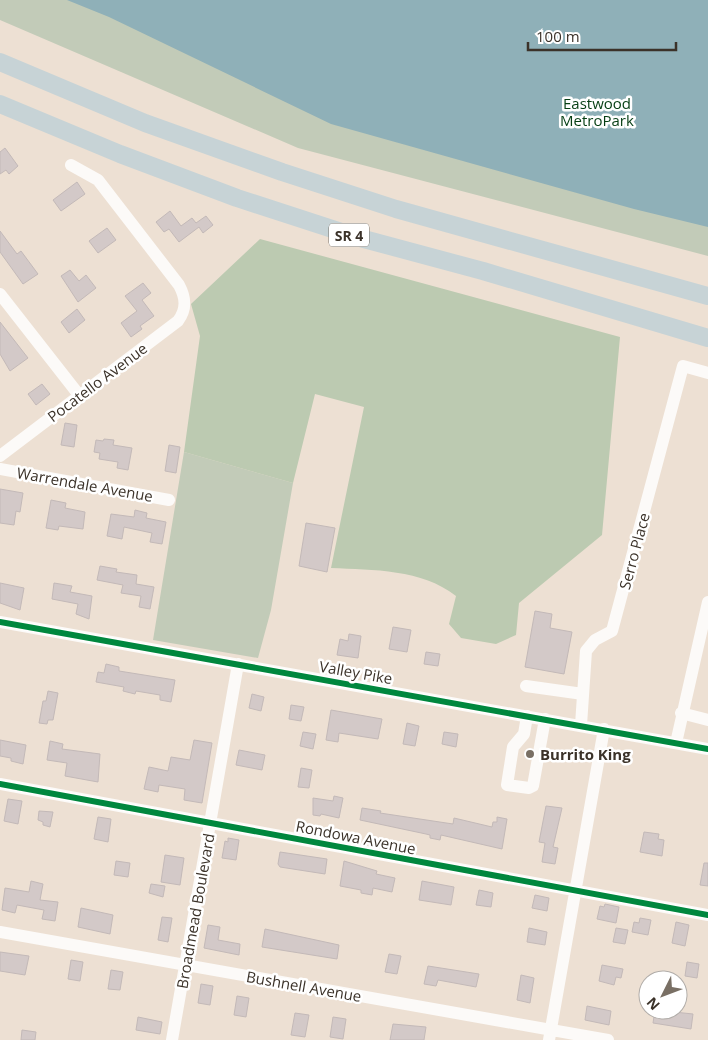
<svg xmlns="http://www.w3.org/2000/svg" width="708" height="1040" font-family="'Open Sans',sans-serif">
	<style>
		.green { fill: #c2cbb8 }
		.forest { fill: #bccab1 }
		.water { fill: #8fb0b8 }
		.building { fill: #d3c9c8; stroke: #c3b9b8 }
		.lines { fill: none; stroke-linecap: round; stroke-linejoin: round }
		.minor { stroke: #fcfaf8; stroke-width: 12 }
		.highway { stroke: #c7d3d6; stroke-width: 18 }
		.cycleway-casing { stroke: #fff; stroke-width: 9 }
		.cycleway { stroke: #00873e; stroke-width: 6 }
		.poi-dot { fill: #796f64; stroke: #fff; stroke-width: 2 }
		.labels { text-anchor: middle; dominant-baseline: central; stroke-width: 5; stroke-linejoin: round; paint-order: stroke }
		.shield { fill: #fff; stroke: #767069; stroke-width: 1 }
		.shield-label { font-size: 14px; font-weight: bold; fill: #3b3229 }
		.park-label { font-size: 15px; fill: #053e13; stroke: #fff }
		.street-label { font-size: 15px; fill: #3b3229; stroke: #fff }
		.poi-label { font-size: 15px; font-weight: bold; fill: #3b3229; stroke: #fff; text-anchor: start }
	</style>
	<rect width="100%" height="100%" fill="#ede0d3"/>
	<path class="green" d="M0,0H708V256L298,148L0,20Z
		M184,452L293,483L271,610L258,658L153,640Z"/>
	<path class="forest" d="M260,239L620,337L602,535L519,603L516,635L496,644L461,638L449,624L456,596C422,569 373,570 331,568L364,407L315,394L293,483L184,452L200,336L191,304Z"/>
	<path class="water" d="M67,0H708V227L634,209L331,124L109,17Z"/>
	<path class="building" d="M5,148L18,166L9,174L6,170L0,174V152Z
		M77,182L85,194L61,211L53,200Z
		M170,211L181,226L192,218L196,223L206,216L213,225L203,233L199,227L179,242L169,229L164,232L156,222Z
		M107,228L116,240L98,253L89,241Z
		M0,231L17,254L21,251L38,274L23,284L0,252Z
		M70,270L79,281L86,275L96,288L78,302L61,276Z
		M143,283L151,293L142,300L154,316L140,326L142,329L131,337L121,323L137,311L125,296Z
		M77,309L85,320L69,333L61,322Z
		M0,322L28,358L10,371L0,354Z
		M42,384L50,394L36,405L28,394Z
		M65,423L77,425L74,447L61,445Z
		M104,439L114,440L113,445L132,448L128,470L117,468L118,462L99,459L100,453L94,452L96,440L103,441Z
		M169,445L180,447L176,473L165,471Z
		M0,489L23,493L20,512L16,511L14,525L0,523Z
		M51,500L66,503L65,508L85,512L83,529L59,526L58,530L46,528Z
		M135,510L147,513L146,518L166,522L162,544L150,542L152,533L124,527L122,539L107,536L111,514L134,517Z
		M306,523L335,528L327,572L299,566Z
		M100,566L117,569L116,572L137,575L136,584L154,587L150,609L139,607L141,596L121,593L123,585L97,580Z
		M0,583L24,588L20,610L0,603Z
		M54,583L72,586L70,592L92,596L89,619L76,614L78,604L52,599Z
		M535,611L552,614L550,628L572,632L564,674L525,667Z
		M393,627L411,630L407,652L389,649Z
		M349,634L361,636L358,658L337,655L340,639L348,641Z
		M426,652L440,654L438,666L424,664Z
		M106,664L119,667V671L175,680L171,702L160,700V695L136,691L135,694L123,691L124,687L96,682L98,672L104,673Z
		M48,691L58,693L53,720H48L47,724L39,723L43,701H46Z
		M252,694L264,697L261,711L249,708Z
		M291,705L304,707L301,721L289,719Z
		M331,710L382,719L378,739L339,733L338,742L326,740Z
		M407,723L419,726L415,746L403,744Z
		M303,732L316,734L313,749L300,746Z
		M444,732L458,734L456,747L442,744Z
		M0,740L26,745L23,764L11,761V758L0,756Z
		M194,740L212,743L202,803L184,800L185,789L159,785L158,792L144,789L149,767L168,771L171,757L190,760Z
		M50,741L63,744L62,749L100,754L98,782L65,776L67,763L47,760Z
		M239,750L265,755L262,770L236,765Z
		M301,768L312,770L309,788L298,787Z
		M334,796L343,798L339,818L321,814L320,816L313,815V798L333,801Z
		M8,799L22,801L18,824L4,821Z
		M546,806L562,808L553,847L558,848L555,864L542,862L545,843L539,842Z
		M362,808L381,811L380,813L453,824L454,818L492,827L493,822H497V817L507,819L502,849L441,835L440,840L430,838V835L426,834L360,820Z
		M39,811L53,812L50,827L43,825V822L38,820Z
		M98,817L111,819L108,842L94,839Z
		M644,832L659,834L658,839L664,840L662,856L640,852Z
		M228,838L239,840L236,860L222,858L225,841L228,842Z
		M280,852L327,859L325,874L280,867L278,864Z
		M165,855L184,858L180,885L161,882Z
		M116,861L130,863L128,877L114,875Z
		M344,861L377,871L376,874L395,878L392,892L373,888L372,895L361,893V890L340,886Z
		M704,863H708V886L700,885Z
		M31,881L43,884L40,900L58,902L55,921L42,919L44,910L17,905L15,913L2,910L5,888L29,892Z
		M422,881L454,887L451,905L419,900Z
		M151,884L165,886L163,897L149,893Z
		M479,890L493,893L491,907L476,905Z
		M535,895L549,898L547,911L532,908Z
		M605,904L619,907L616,923L597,919L600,906L604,907Z
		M81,908L113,915L110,934L78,927Z
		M162,917L172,918L168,942L158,940Z
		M640,918L651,920L648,935L632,932L634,922L639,923Z
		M676,922L689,925L685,946L672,943Z
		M208,925L220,927L218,940L240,944L239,955L204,948Z
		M529,928L547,932L545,945L527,942Z
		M616,928L628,930L625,944L613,942Z
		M265,929L339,945L337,959L262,947Z
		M0,952L29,956L25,975L0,971Z
		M389,954L401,956L397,974L385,972Z
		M71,960L83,962L80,981L68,979Z
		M687,962L699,964L697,978L685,976Z
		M602,965L623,969L621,978L616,977L614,985L599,981Z
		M428,966L479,974L476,987L438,980L436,986L424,984Z
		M111,970L123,972L120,990L108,989Z
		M521,975L534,978L530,1003L517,1000Z
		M201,984L213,986L210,1005L198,1003Z
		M237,996L249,998L246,1017L234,1015Z
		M587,1006L611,1011L609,1025L585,1020Z
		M655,1010L693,1014L691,1029L653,1023Z
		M295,1013L309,1015L305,1037L291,1035Z
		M138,1017L162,1022L160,1034L136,1030Z
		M333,1017L346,1019L343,1039L330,1037Z
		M393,1024L426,1027L424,1040H390Z
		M22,1030L36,1032L35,1040H21Z"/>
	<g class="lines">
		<path class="minor" d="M0,294L79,395
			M0,456L178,321C187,309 186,298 179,285L98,180L71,165
			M0,469L169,500
			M0,622L708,749
			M526,686L583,694
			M681,713L708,720
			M527,716L524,734L513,747L507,785L529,788L533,786L545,719
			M581,725L586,651L595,640L612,631L683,366L708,373
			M676,743L708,602
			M0,784L708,915
			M0,932L608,1040
			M172,1040L238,664
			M549,1040L604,729"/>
		<path class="highway" d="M0,62L145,123L282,172L396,209L708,296
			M0,104L120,154L237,198L360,238L483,271L708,338"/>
		<defs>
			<path id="cycleway" d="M0,622L708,749
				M0,784L708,915"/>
		</defs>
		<use href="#cycleway" class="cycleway-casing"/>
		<use href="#cycleway" class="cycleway"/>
	</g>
	<circle class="poi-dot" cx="530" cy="754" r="5"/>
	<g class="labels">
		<rect class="shield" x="329" y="223.5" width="40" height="23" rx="4"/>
		<g class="shield-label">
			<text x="349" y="235">SR 4</text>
		</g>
		<g class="park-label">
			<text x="597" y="103">Eastwood<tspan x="597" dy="17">MetroPark</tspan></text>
		</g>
		<g class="street-label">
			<text transform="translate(97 382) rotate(-37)">Pocatello Avenue</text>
			<text transform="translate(85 484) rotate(10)">Warrendale Avenue</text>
			<text transform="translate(634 551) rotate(-75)">Serro Place</text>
			<text transform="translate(356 672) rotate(10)">Valley Pike</text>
			<text transform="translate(356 837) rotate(11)">Rondowa Avenue</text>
			<text transform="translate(195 911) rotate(-80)">Broadmead Boulevard</text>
			<text transform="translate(304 986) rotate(10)">Bushnell Avenue</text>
		</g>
		<g class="poi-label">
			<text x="540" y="754">Burrito King</text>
		</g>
	</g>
	<g transform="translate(663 995) rotate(228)"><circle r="24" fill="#ffffff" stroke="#b1ada9"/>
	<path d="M0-4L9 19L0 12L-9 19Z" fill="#796f64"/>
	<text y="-8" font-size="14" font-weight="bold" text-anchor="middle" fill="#3b3229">N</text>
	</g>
	<path d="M528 42v8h148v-8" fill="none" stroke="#3b3229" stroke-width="2.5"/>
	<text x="536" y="42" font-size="15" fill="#3b3229" stroke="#ffffff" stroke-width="4" paint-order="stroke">100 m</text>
</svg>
